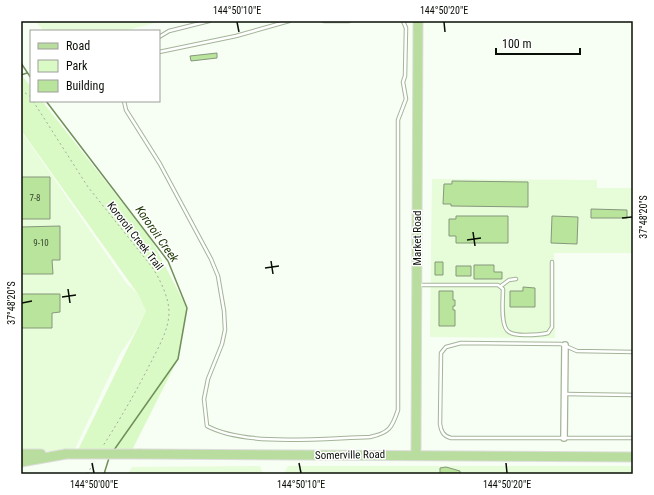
<svg xmlns="http://www.w3.org/2000/svg" width="654" height="495" font-family="'Roboto Condensed',sans-serif">
	<style>
		.built { fill: #e7fcd9 }
		.green { fill: #dafac5 }
		.lines { fill: none; stroke-linecap: round; stroke-linejoin: round }
		.stream { stroke: #708f5b; stroke-width: 1.5 }
		.building { fill: #b9e49c; stroke: #87977d }
		.service-casing { stroke: #a4b49a; stroke-width: 4.5 }
		.minor-casing { stroke: #a4b49a; stroke-width: 8 }
		.primary-casing { stroke: #dddddc; stroke-width: 11 }
		.path { stroke: #a4aaa0; stroke-width: 1; stroke-dasharray: 2 3; stroke-linecap: butt }
		.service { stroke: #fff; stroke-width: 2.5 }
		.minor { stroke: #fff; stroke-width: 5.5 }
		.primary { stroke: #b9dd9e; stroke-width: 9 }
		.primary-bridge-casing { stroke: #dddddc; stroke-width: 11; stroke-linecap: butt }
		.primary-bridge { stroke: #b9dd9e; stroke-width: 9 }
		.ticks { fill: none; stroke: #090f06; stroke-width: 1.5 }
		.labels { text-anchor: middle; dominant-baseline: central; stroke-width: 3; stroke-linejoin: round; paint-order: stroke }
		.number-label { font-size: 9px; fill: #35442c }
		.street-label { font-size: 11px; fill: #090f06; stroke: #fff }
		.water-label { font-size: 12px; font-style: italic; fill: #1a3401; stroke: #fff }
		.neatline { fill: none; stroke: #090f06; stroke-width: 1.5 }
		.ticks-label { font-size: 10px; text-anchor: middle; fill: #090f06 }
	</style>
	<rect width="100%" height="100%" fill="#f7fef3"/>
	<path class="built" d="M35,21H162L124,31H44Z
		M21,131L127,284L138,294L146,311L133,335L120,354L74,451H21Z
		M432,179L597,180V188H633V253H554L555,338L430,337Z
		M260,466L263,474H128L132,467Z
		M288,466H633V474H284Z"/>
	<path class="green" d="M21,74L31,87V101H42L151,239L187,308L178,359L130,454H76L146,311L138,294L21,130Z"/>
	<g class="lines">
		<path class="stream" d="M21,63L31,78
			M21,75L27,73
			M46,101L168,261L187,308L178,359L114,450
			M104,474L109,458"/>
	</g>
	<path class="building" d="M217,53V58L191,61L190,56Z
		M21,177H50V219H21Z
		M452,181L528,182V207L451,206V204H443L444,184H452Z
		M591,209L627,210V218H591Z
		M456,216H508V243H456V236H449V219H456Z
		M552,216L578,217L577,244L551,243Z
		M60,226V260H52L53,274H21V227Z
		M435,262H443V275H435Z
		M474,265H494V272H502V279H474Z
		M456,266H471V276H456Z
		M523,287L535,288V307H510V291H523Z
		M439,291H453V300H455V306H453V310H455V326H439Z
		M21,294H60V312L52,313V328H21Z
		M446,467L460,471V474H440V468Z"/>
	<g class="lines">
		<defs>
			<path id="service" d="M324,21H349
				M159,37L169,31L209,21
				M159,52L236,36L289,21
				M124,101L126,110L160,164L211,259L218,276L224,311L225,330L222,344L208,379L204,399L207,426C246,447 324,438 370,437C389,433 392,428 398,410V120L406,99L403,82L405,76L406,28L403,21
				M420,285H498L503,289C503,299 500,327 509,332C514,335 521,335 525,335C533,335 540,335 548,333L552,327V262
				M501,286L509,280L516,279
				M633,352L577,351L561,344L461,343L446,347L441,353L440,424C441,431 443,436 451,438H633
				M565,394L633,395"/>
			<path id="minor" d="M564,438L565,345"/>
			<path id="primary" d="M21,454H41
				M139,454L633,457
				M416,454L418,21
				M21,462L66,454"/>
		</defs>
		<use href="#service" class="service-casing"/>
		<use href="#minor" class="minor-casing"/>
		<use href="#primary" class="primary-casing"/>
		<path class="path" d="M21,90L31,97
			M33,101L88,187L152,267C160,279 169,298 169,312C169,330 158,348 150,364C136,392 120,419 103,446
			M87,474L95,461"/>
		<use href="#service" class="service"/>
		<use href="#minor" class="minor"/>
		<use href="#primary" class="primary"/>
		<defs>
			<path id="primary-bridge" d="M66,454H139"/>
		</defs>
		<use href="#primary-bridge" class="primary-bridge-casing"/>
		<use href="#primary-bridge" class="primary-bridge"/>
	</g>
	<path class="ticks" d="M237,22L239,32M444,22L445,32M622,218L632,217M473,232L475,246M467,240L481,238M271,261L273,274M265,268L279,266M68,289L70,303M62,297L76,295M22,303L32,301M92,463L94,473M299,463L301,473M506,463L507,473"/>
	<g class="labels">
		<g class="number-label">
			<text x="35" y="198">7-8</text>
			<text x="41" y="243">9-10</text>
		</g>
		<g class="street-label">
			<text transform="translate(135 236) rotate(52)">Kororoit Creek Trail</text>
			<text transform="translate(417 238) rotate(-90)">Market Road</text>
			<text transform="translate(350 455) rotate(-1)">Somerville Road</text>
		</g>
		<g class="water-label">
			<text transform="translate(157 234) rotate(55)">Kororoit Creek</text>
		</g>
	</g>
	<rect width="654" height="495" fill="none" stroke="#ffffff" stroke-width="44"/>
	<rect x="30" y="30" width="130" height="72" fill="#ffffff" stroke="#9d9f9b"/>
	<rect x="38" y="43" width="20" height="6" fill="#b9dd9e" stroke="#9d9f9b"/>
	<text x="66" y="50" font-size="12" fill="#090f06">Road</text>
	<rect x="38" y="60" width="20" height="12" fill="#dafac5" stroke="#9d9f9b"/>
	<text x="66" y="70" font-size="12" fill="#090f06">Park</text>
	<rect x="38" y="80" width="20" height="12" fill="#b9e49c" stroke="#9d9f9b"/>
	<text x="66" y="90" font-size="12" fill="#090f06">Building</text>
	<path d="M496 48v6h84v-6" fill="none" stroke="#090f06" stroke-width="2"/>
	<text x="502" y="48" font-size="12" fill="#090f06" stroke="#ffffff" stroke-width="3" paint-order="stroke">100 m</text>
	<rect x="22" y="22" width="610" height="451" class="neatline"/>
	<g class="ticks-label">
		<text x="237" y="14">144°50'10"E</text>
		<text x="444" y="14">144°50'20"E</text>
		<text transform="translate(643 217) rotate(-90)" y="4">37°48'20"S</text>
		<text transform="translate(11 303) rotate(-90)" y="4">37°48'20"S</text>
		<text x="94" y="488">144°50'00"E</text>
		<text x="301" y="488">144°50'10"E</text>
		<text x="507" y="488">144°50'20"E</text>
	</g>
</svg>
